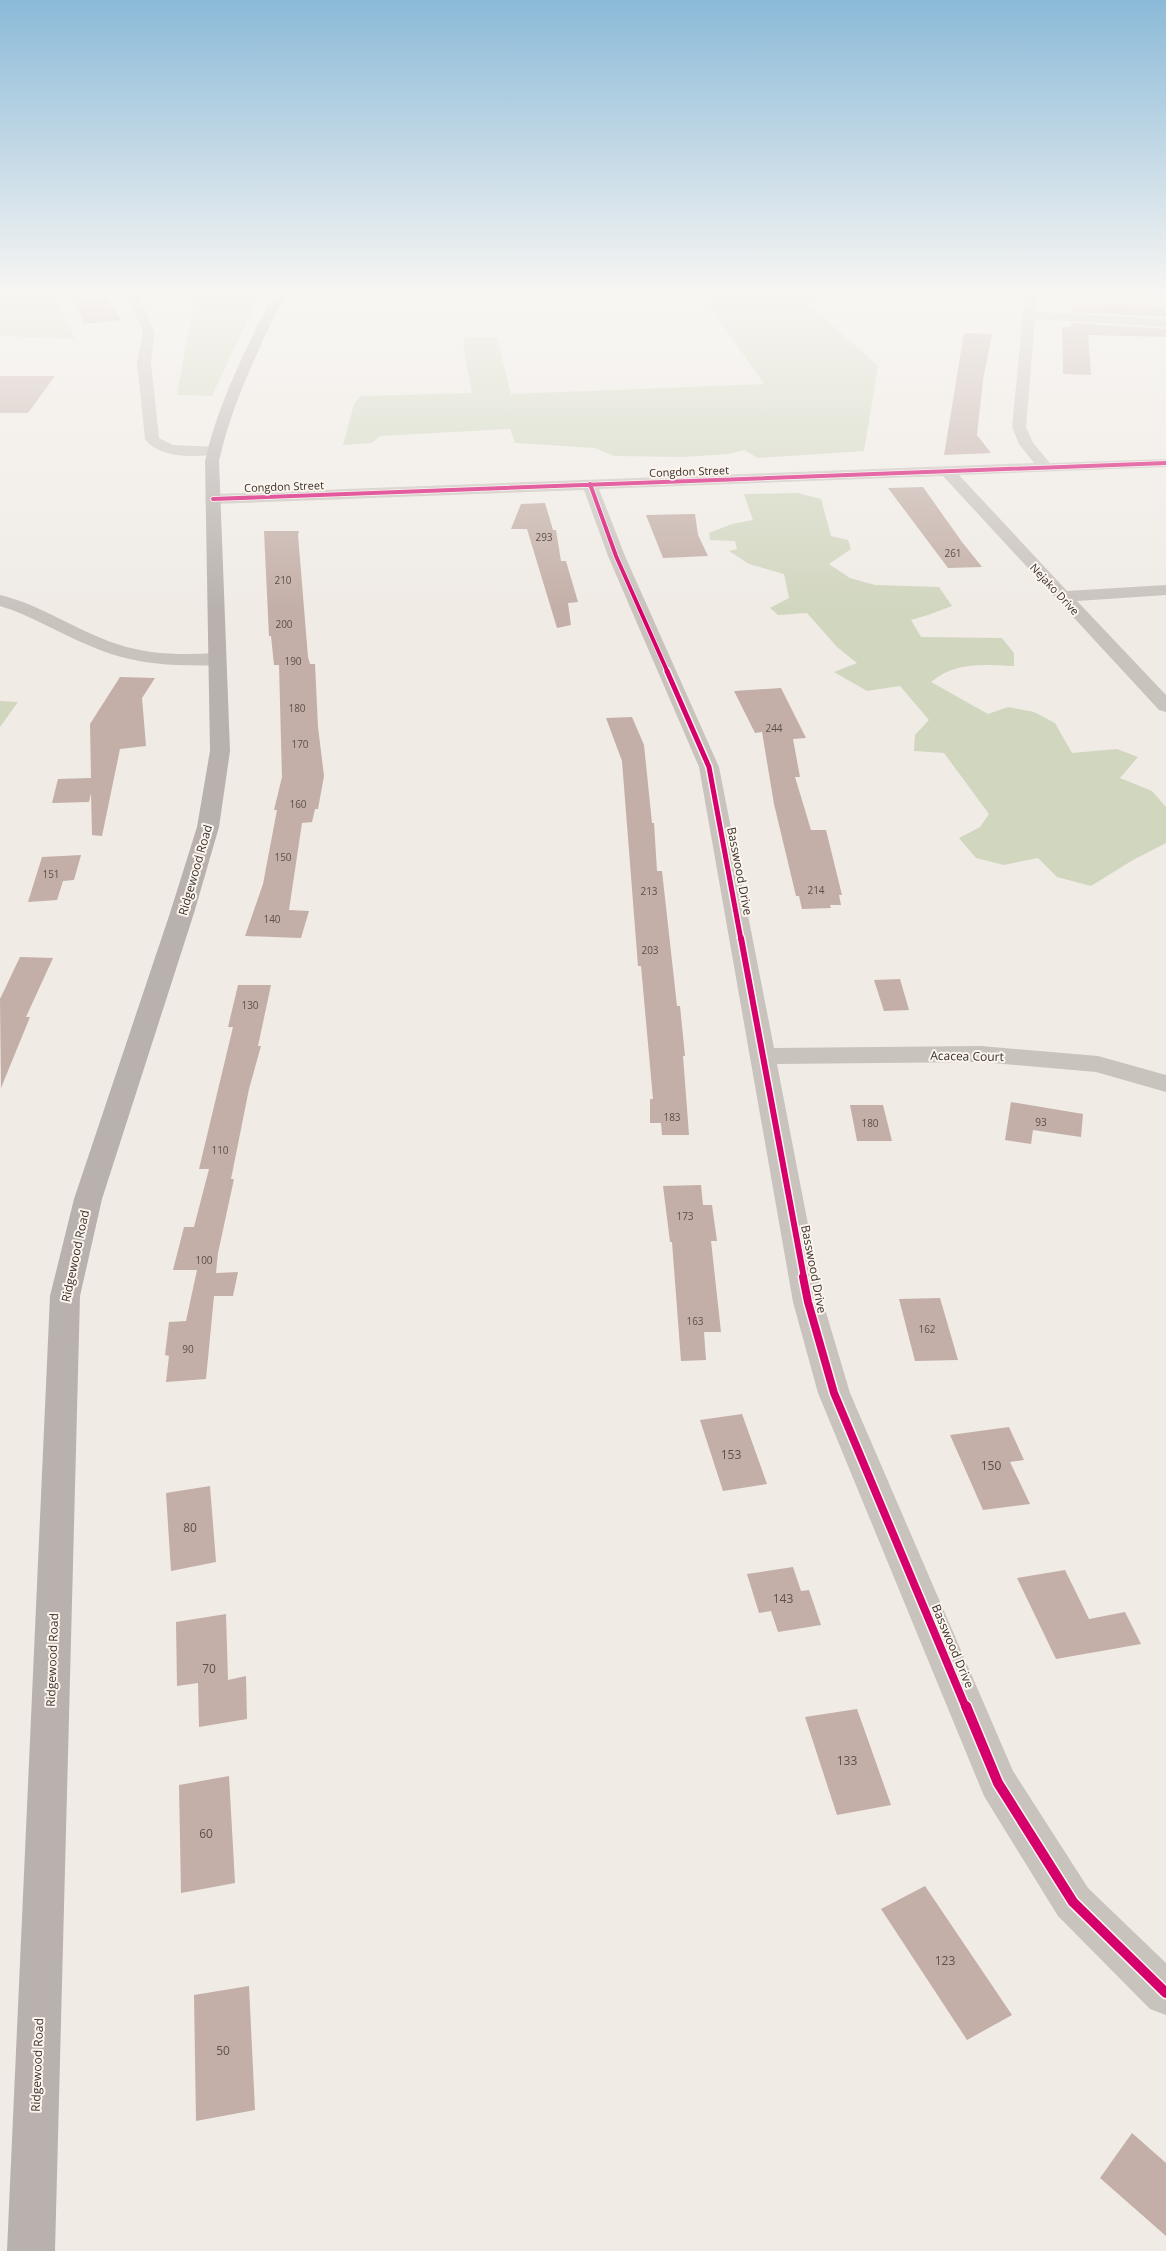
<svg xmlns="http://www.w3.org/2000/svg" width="1166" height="2251" font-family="'Open Sans',sans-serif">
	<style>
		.green { fill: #d1d6bf }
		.building { fill: #c3afa7 }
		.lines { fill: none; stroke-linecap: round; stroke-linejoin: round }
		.minor { fill: #c9c3be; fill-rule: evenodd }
		.major { fill: #b8b1ad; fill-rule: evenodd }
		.cycleway-far4-casing { stroke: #fbf5ee; stroke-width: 5.5 }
		.cycleway-far3-casing { stroke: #fbf5ee; stroke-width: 8 }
		.cycleway-far2-casing { stroke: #fbf5ee; stroke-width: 9 }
		.cycleway-far1-casing { stroke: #fbf5ee; stroke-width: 11 }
		.cycleway-casing { stroke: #fbf5ee; stroke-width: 13 }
		.cycleway-far4 { stroke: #d6006c; stroke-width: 4 }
		.cycleway-far3 { stroke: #d6006c; stroke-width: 5 }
		.cycleway-far2 { stroke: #d6006c; stroke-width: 6 }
		.cycleway-far1 { stroke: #d6006c; stroke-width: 8 }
		.cycleway { stroke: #d6006c; stroke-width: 10 }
		.labels { text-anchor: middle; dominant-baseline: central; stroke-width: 4; stroke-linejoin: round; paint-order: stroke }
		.number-label { font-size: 10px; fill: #5d504a }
		.far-street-label { font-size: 11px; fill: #3b302b; stroke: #fbf5ee }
		.street-label { font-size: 12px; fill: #3b302b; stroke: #fbf5ee }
		.near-number-label { font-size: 12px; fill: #5d504a }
	</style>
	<rect width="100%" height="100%" fill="#f0ebe5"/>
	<path class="green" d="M0,295H54L75,339L0,336Z
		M195,295H259L212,396L177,395Z
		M711,295H815L812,307L878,366L864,451L758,458L744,450L729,454L682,457L614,456L595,448L515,443L510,429L381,436L371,443L343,445L354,404L361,396L472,393L463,344L466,337H497L511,394L764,384L715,314L702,307L713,302Z
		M798,493L821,499L831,536L848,540L851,549L829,564L850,578L875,585L939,587L952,606L928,615L911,620L921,637L1002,638L1014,653V666C982,665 957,661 931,682L988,714L1008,707L1034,712L1055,723L1072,753L1117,749L1138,757L1120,778L1152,791L1166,807V843L1133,860L1091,886L1057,877L1038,858L1004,865L976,858L959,838L980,827L989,814L944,753L914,751L915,735L929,720L900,686L867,691L834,672L857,663L837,647L807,613L778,615L770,608L789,598L784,574L749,564L729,551L737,549L735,541L710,540L709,533L732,524L753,520L744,494Z
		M0,701L18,702L0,727Z"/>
	<path class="building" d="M71,295H103L121,320L84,324Z
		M1101,303L1166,307V317L1072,312L1073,304L1101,306Z
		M1071,323L1166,329V337L1088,335L1091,375L1063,374L1062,327H1070Z
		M964,333L992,334L983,380L977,435L991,453L944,455Z
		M0,376H55L28,413H0Z
		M923,487L962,542L982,567L948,568L888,488Z
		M545,503L553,530H556L561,561H566L578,602L568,603L571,625L557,628L527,529H511L521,504Z
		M695,514L698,535L708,556L663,558L646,515Z
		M264,531H299L298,535L308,657L310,664H315L318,727L324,776L318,809H315L312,822L302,823L289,910L309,911L301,938L245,936L263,884L277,810H274L282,777L279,665H274L271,636H269Z
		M120,677L155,678L142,698L146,746L120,749L102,836L92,835L91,793L89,802L52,803L58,779L91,778L90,724Z
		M781,688L806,738L793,739L800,777H795L811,830H826L842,895H839L841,905H830L831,908L802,909L799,896H796L774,804L762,732L755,733L734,691Z
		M632,717L644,745L652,823H654L657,871H662L677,1006H680L685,1056H683L689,1135H662L661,1123H650V1099H653L641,966H638L622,761L606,718Z
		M81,855L74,880L63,881L57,900L28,902L42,857Z
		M20,957L53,958L26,1017H30L1,1088L0,999Z
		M900,979L909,1010L884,1011L874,980Z
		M238,985H271L258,1046H261L249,1089L231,1179H234L218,1253L216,1273L238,1272L233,1296H214L206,1379L166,1382L169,1356L165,1355L169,1322L186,1321L197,1270H173L184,1227H194L209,1169H199L233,1027H228Z
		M1011,1102L1083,1114L1081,1137L1033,1130L1031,1144L1005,1140Z
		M850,1105H883L892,1141H857Z
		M701,1185L703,1205H712L717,1241H711L721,1332H704L706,1360L681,1361L672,1242H670L663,1186Z
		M940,1298L958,1360L915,1361L899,1299Z
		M742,1414L767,1484L723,1491L700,1420Z
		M1009,1427L1024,1460L1010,1462L1030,1504L983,1510L950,1435Z
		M210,1486L216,1562L171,1571L166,1493Z
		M793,1567L801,1591L809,1590L821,1625L778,1632L771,1611L759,1613L747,1574Z
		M1065,1570L1089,1619L1125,1612L1141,1644L1056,1659L1017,1578Z
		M226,1614L228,1680L246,1676L247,1719L199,1727L198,1683L177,1686L176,1622Z
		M857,1709L891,1805L837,1815L805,1717Z
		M229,1776L235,1883L181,1893L179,1785Z
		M925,1886L1012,2015L967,2040L881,1909Z
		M249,1986L255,2110L196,2121L194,1995Z
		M1132,2133L1166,2163V2236L1100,2178Z"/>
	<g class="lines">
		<path class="minor" d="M126,295H138L155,332L151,362L159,438L173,445L220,447L222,450L220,453C199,458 159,459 145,439L137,362L143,332Z
			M1025,295H1037L1036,312L1166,319V327L1035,319L1026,427L1033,443L1050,463L1166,459V467L959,475L1067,591L1166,585V595L1077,601L1166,695V712L1159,710L943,476L599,489L625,556L719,767L774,1048L981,1046L1098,1056L1166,1075V1092L1096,1072L981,1062L777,1064L823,1302L850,1393L1013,1771L1088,1888L1166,1963V2015L1150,2009L1058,1916L984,1796L818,1393L793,1302L699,767L608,556L584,490L213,504L207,502L205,499L207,496L213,494L1034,463L1019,444L1012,427Z
			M0,595C42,605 77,631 117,644C149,655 184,655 217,653L224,655L226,659L224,663C209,667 193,665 178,665C147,664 116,658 88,645C58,633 31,615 0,606Z"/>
		<path class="major" d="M273,295H285C259,348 232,403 219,461L230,751L219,827L194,913L102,1199L80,1296L55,2251H7L50,1296L74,1199L170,913L197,827L210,751L205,461C218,403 246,348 273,295Z"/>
		<defs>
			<path id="cycleway-far4" d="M590,484L616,556L668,673
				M213,499L1166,463"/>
			<path id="cycleway-far3" d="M667,671L709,767L741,940"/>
			<path id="cycleway-far2" d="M741,938L804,1278"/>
			<path id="cycleway-far1" d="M803,1277L808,1302L834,1393L966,1708"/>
			<path id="cycleway" d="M966,1706L998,1783L1073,1902L1166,1993"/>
		</defs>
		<use href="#cycleway-far4" class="cycleway-far4-casing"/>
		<use href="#cycleway-far3" class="cycleway-far3-casing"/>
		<use href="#cycleway-far2" class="cycleway-far2-casing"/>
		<use href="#cycleway-far1" class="cycleway-far1-casing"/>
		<use href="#cycleway" class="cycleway-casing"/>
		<use href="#cycleway-far4" class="cycleway-far4"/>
		<use href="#cycleway-far3" class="cycleway-far3"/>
		<use href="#cycleway-far2" class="cycleway-far2"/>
		<use href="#cycleway-far1" class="cycleway-far1"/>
		<use href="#cycleway" class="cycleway"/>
	</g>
	<linearGradient id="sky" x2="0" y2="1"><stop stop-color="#8bbad8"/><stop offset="0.48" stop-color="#f8f6f3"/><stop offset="1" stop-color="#f8f6f3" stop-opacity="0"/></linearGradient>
	<rect width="1166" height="610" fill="url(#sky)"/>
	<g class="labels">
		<g class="number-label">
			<text x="544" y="537">293</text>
			<text x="953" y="553">261</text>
			<text x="283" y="580">210</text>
			<text x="284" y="624">200</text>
			<text x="293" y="661">190</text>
			<text x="297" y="708">180</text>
			<text x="774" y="728">244</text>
			<text x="300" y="744">170</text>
			<text x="298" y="804">160</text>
			<text x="283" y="857">150</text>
			<text x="51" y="874">151</text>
			<text x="816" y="890">214</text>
			<text x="649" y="891">213</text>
			<text x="272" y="919">140</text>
			<text x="650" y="950">203</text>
			<text x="250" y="1005">130</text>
			<text x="672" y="1117">183</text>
			<text x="1041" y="1122">93</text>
			<text x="870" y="1123">180</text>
			<text x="220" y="1150">110</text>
			<text x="685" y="1216">173</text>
			<text x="204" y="1260">100</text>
			<text x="695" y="1321">163</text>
			<text x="927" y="1329">162</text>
			<text x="188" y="1349">90</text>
		</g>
		<g class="far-street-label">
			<text transform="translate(689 471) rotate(-2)">Congdon Street</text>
			<text transform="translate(284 486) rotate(-2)">Congdon Street</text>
			<text transform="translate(1055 589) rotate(47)">Nejako Drive</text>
		</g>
		<g class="street-label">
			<text transform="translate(195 870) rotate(-74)">Ridgewood Road</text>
			<text transform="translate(740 871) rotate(79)">Basswood Drive</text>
			<text transform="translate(967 1056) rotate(1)">Acacea Court</text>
			<text transform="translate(75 1256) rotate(-78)">Ridgewood Road</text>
			<text transform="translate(814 1269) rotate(79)">Basswood Drive</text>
			<text transform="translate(953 1646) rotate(67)">Basswood Drive</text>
			<text transform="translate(52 1660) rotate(-88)">Ridgewood Road</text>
			<text transform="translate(37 2065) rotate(-88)">Ridgewood Road</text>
		</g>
		<g class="near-number-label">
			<text x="731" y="1454">153</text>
			<text x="991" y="1465">150</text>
			<text x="190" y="1527">80</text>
			<text x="783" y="1598">143</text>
			<text x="209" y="1668">70</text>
			<text x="847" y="1760">133</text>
			<text x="206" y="1833">60</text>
			<text x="945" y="1960">123</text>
			<text x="223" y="2050">50</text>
		</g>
	</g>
</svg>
